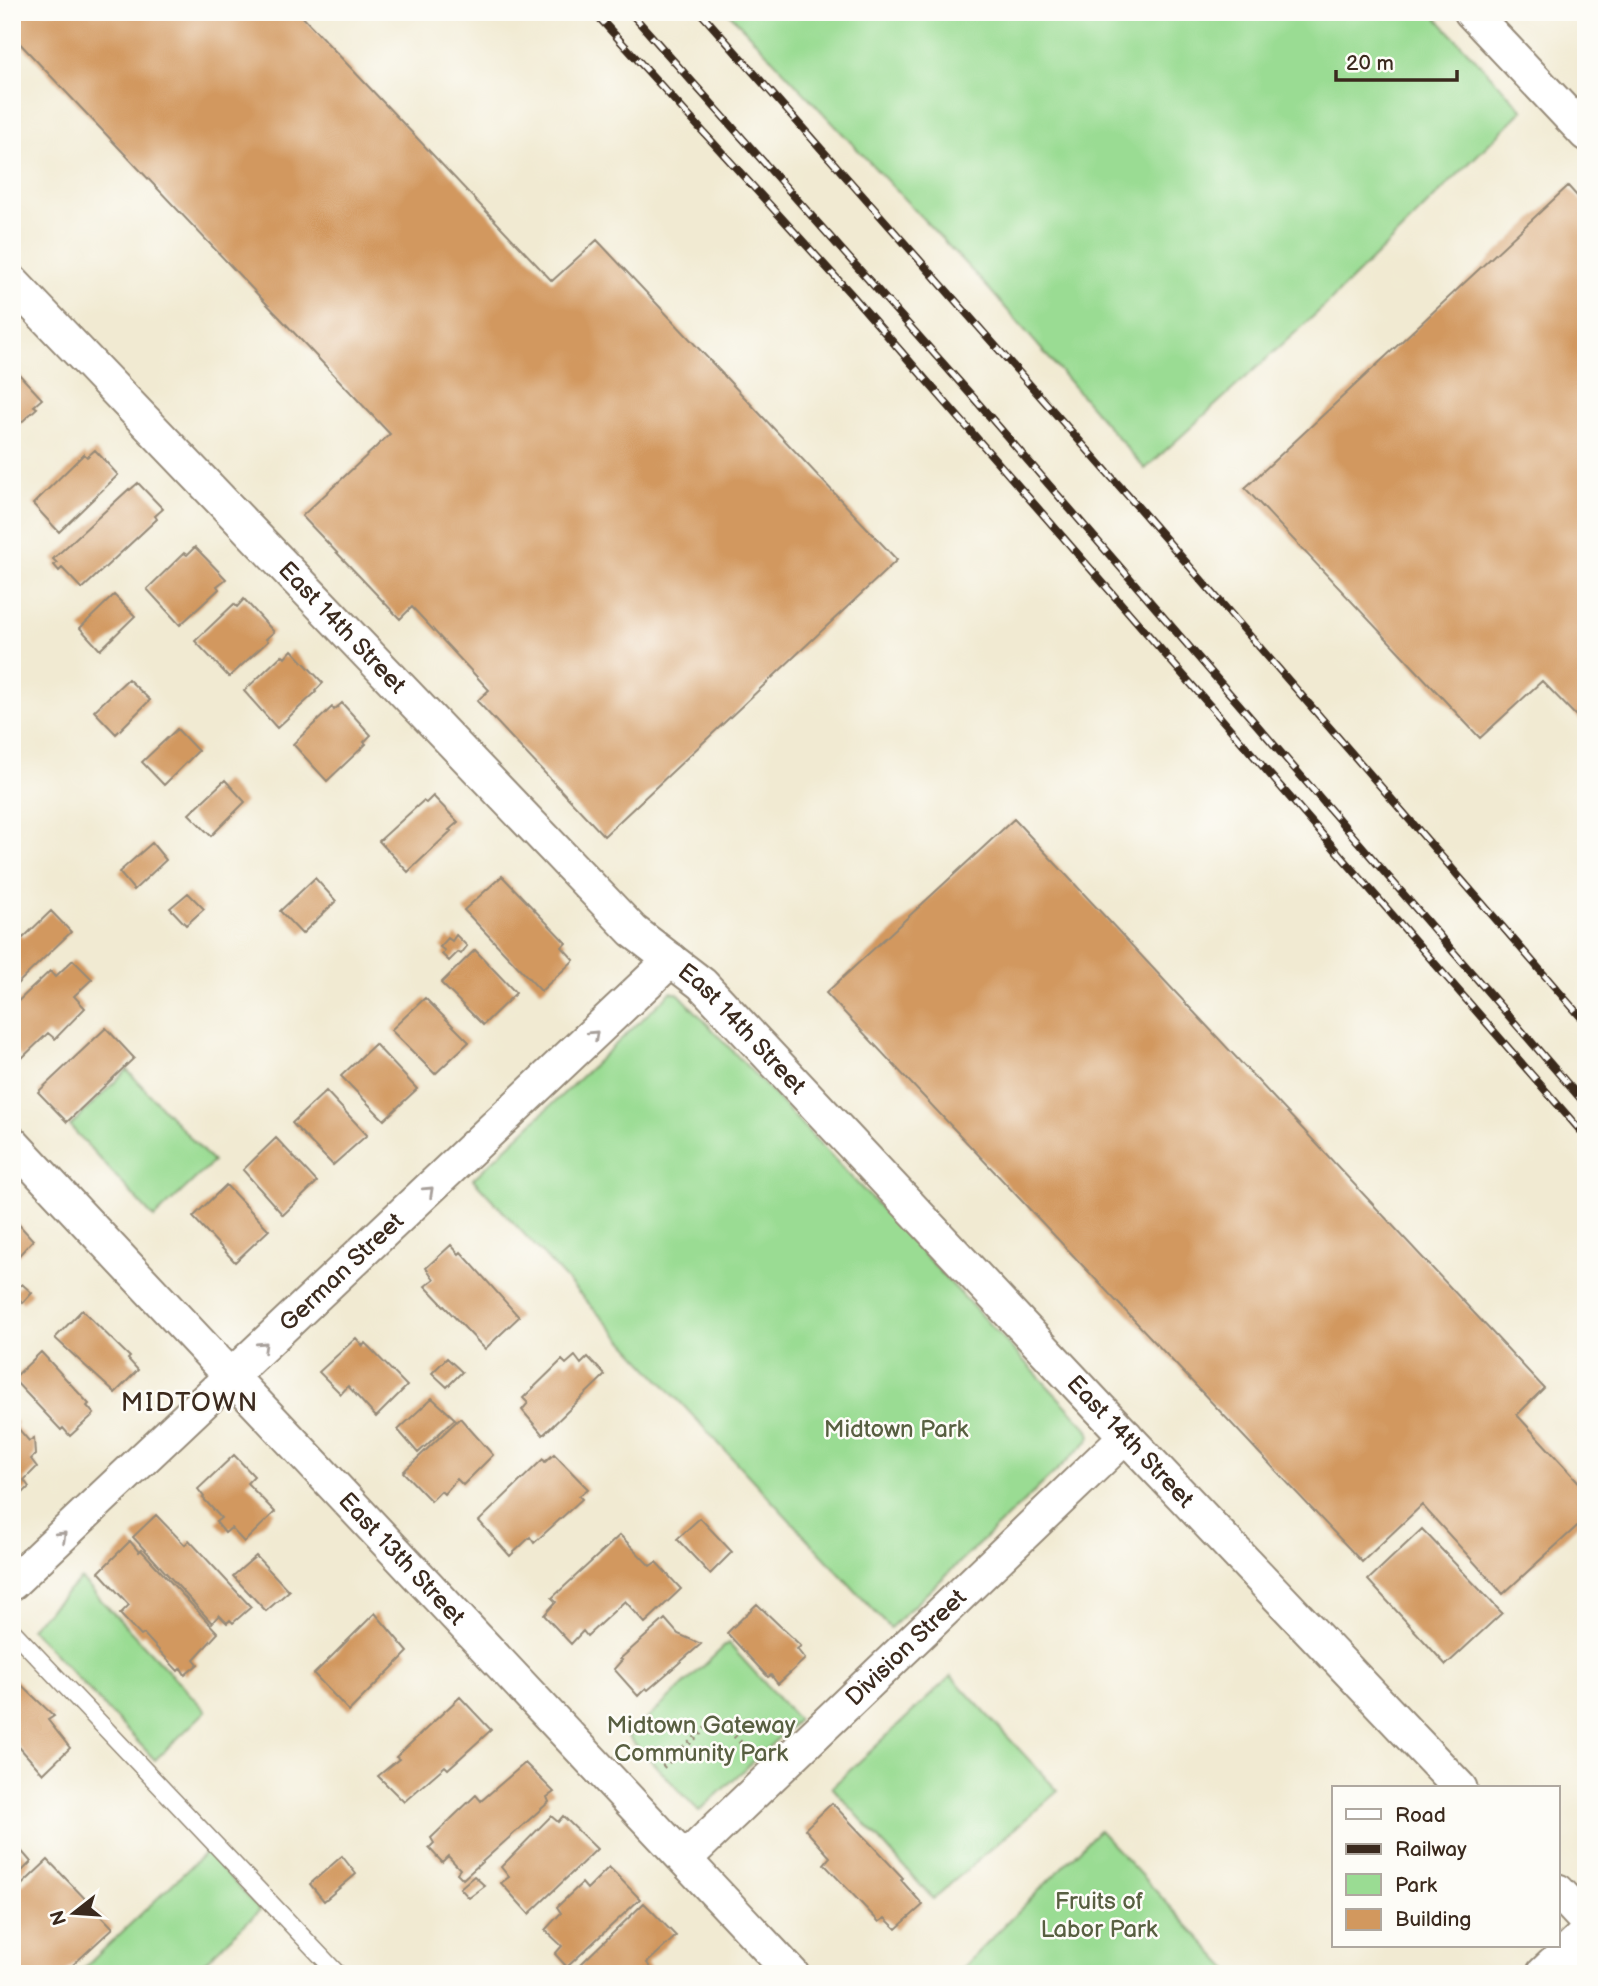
<svg xmlns="http://www.w3.org/2000/svg" width="1598" height="1986" font-family="'Balsamiq Sans',sans-serif">
	<style>
		.green { fill: #9adc93; stroke: #6a8358; stroke-width: 2 }
		.building { fill: #d2985e }
		.lines { fill: none; stroke-linecap: round; stroke-linejoin: round }
		.service-casing { stroke: #968a78; stroke-width: 19 }
		.minor-casing { stroke: #968a78; stroke-width: 37 }
		.path { stroke: #968a78; stroke-width: 4.5; stroke-dasharray: 2 5; stroke-linecap: butt }
		.service { stroke: #fff; stroke-width: 16 }
		.minor { stroke: #fff; stroke-width: 33 }
		.rail-casing { stroke: #3b2a1e; stroke-width: 8 }
		.rail { stroke: #fdfcf7; stroke-width: 5; stroke-dasharray: 16; stroke-linecap: butt }
		.oneway { stroke: #a79f9a }
		.labels { text-anchor: middle; dominant-baseline: central; stroke-width: 5; stroke-linejoin: round; paint-order: stroke }
		.street-label { font-size: 24px; fill: #3b2a1e; stroke: #fdfcf7 }
		.park-label { font-size: 24px; fill: #585f41; stroke: #fdfcf7 }
		.neighbourhood-label { font-size: 26px; letter-spacing: 2px; fill: #3b2a1e; stroke: #fdfcf7 }
	</style>
	<rect width="100%" height="100%" fill="#fdfcf7"/>
	<filter id="ink" filterUnits="userSpaceOnUse"><feTurbulence type="fractalNoise" baseFrequency=".0143" numOctaves="2"/><feDisplacementMap in="SourceGraphic" scale="14" xChannelSelector="R" yChannelSelector="G"/><feConvolveMatrix kernelMatrix="1 2 1 2 8 2 1 2 1" color-interpolation-filters="sRGB"/></filter>
	<filter id="wash" filterUnits="userSpaceOnUse"><feTurbulence type="fractalNoise" baseFrequency=".00686" numOctaves="4" result="noise"/><feDisplacementMap in="SourceGraphic" scale="28" xChannelSelector="R" yChannelSelector="G"/><feGaussianBlur stdDeviation="1.57" result="paint"/><feColorMatrix in="noise" values="0 0 0 0 0 0 0 0 0 0 0 0 0 0 0 0 0 1.4 0 .05"/><feComposite in="paint" operator="in"/></filter>
	<g filter="url(#wash)">
		<rect width="100%" height="100%" fill="#f1ead2"/>
		<path class="green" d="M728,12H1431L1523,110L1329,302L1145,469L990,290Z
			M671,992L679,994L1089,1430L1091,1436L1088,1441L890,1628L473,1179Z
			M127,1070L213,1162L154,1218L70,1126Z
			M81,1579L206,1711L155,1760L30,1628Z
			M728,1643L798,1720L699,1811L628,1737Z
			M951,1676L1058,1791L933,1899L832,1787Z
			M1099,1830L1233,1974H956Z
			M206,1852L260,1910L192,1974H78Z"/>
		<g id="blocks">
			<path class="building" d="M12,12H298L552,281L597,240L897,560L604,836L477,701L489,690L412,607L400,619L302,516L390,434L12,35Z
				M1568,186L1586,206V718L1582,722L1542,681L1480,738L1245,488Z
				M17,372L42,399L34,406L37,408L12,431V377Z
				M95,450L118,475L59,532L33,504L84,454L87,457Z
				M138,483L163,509L155,516L157,519L82,589L62,568L59,571L54,565L57,563L53,559L129,489L130,490Z
				M195,547L226,579L217,586L219,589L180,625L147,589L184,553L187,555Z
				M114,595L135,616L100,650L80,628Z
				M244,599L274,632L266,639L268,641L229,677L195,641L234,604L237,607Z
				M292,650L323,683L315,691L316,692L277,728L244,691L282,655L285,658Z
				M128,679L150,700L116,734L94,711Z
				M342,703L371,735L364,742L366,744L327,781L293,744L332,707L334,710Z
				M177,729L198,751L164,785L142,762Z
				M225,780L245,802L211,836L189,814Z
				M433,796L458,822L449,830L451,831L408,872L379,841L423,801L426,803Z
				M1014,819L1544,1388L1517,1415L1586,1490V1518L1503,1594L1422,1505L1362,1562L826,993Z
				M152,843L166,860L134,890L119,872Z
				M502,876L566,943L562,947L574,960L541,991L464,910Z
				M315,878L336,901L302,934L280,911Z
				M188,893L204,909L186,925L170,908Z
				M51,911L71,932L12,989V925L23,938Z
				M456,935L467,946L461,954L458,952L449,961L442,954L445,951L440,947L448,938L452,941Z
				M475,950L516,993L483,1025L441,983Z
				M73,960L92,979L74,996L85,1008L55,1039L48,1033L22,1058L12,1048V1007L50,971L55,977Z
				M425,998L469,1042L435,1074L391,1030Z
				M106,1028L134,1058L67,1122L38,1092Z
				M375,1044L417,1089L384,1120L341,1076Z
				M326,1091L367,1135L333,1165L292,1123Z
				M276,1138L317,1182L283,1215L243,1170Z
				M226,1185L269,1230L235,1262L193,1217Z
				M12,1217L33,1240L12,1263Z
				M451,1245L459,1254L461,1252L519,1317L485,1349L425,1286L434,1279L426,1268Z
				M22,1284L32,1293L23,1303L13,1292Z
				M82,1310L130,1357L128,1359L138,1370L115,1393L55,1338Z
				M356,1338L363,1346L365,1343L407,1386L376,1417L348,1386L341,1394L319,1372Z
				M41,1352L89,1404L87,1406L94,1414L70,1436L63,1428L61,1430L13,1379Z
				M575,1356L581,1364L588,1357L605,1375L543,1435L522,1410L528,1403L523,1398L562,1360L566,1364Z
				M447,1358L462,1372L447,1387L432,1373Z
				M432,1398L455,1419L418,1453L398,1430Z
				M12,1417L18,1423L16,1426L29,1441L34,1438L35,1455L31,1459L37,1467L24,1480L29,1487L20,1496L14,1487L12,1489Z
				M460,1418L493,1455L463,1485L457,1479L444,1494L441,1491L431,1501L403,1472Z
				M554,1454L588,1489L579,1496L582,1499L534,1543L530,1537L510,1556L479,1521L543,1459L545,1462Z
				M234,1455L254,1476L247,1483L275,1512L244,1542L231,1528L225,1533L216,1522L221,1518L203,1498L204,1497L198,1489Z
				M156,1515L185,1545L189,1540L251,1607L233,1623L230,1620L227,1623L219,1615L212,1623L133,1537Z
				M700,1518L732,1552L710,1574L677,1539Z
				M1422,1529L1502,1613L1446,1665L1368,1580Z
				M620,1535L650,1566L656,1562L681,1589L645,1623L625,1601L587,1636L583,1631L571,1644L544,1615L556,1602L552,1598Z
				M130,1541L139,1552L141,1550L218,1633L194,1659L198,1664L185,1675L181,1668L178,1671L144,1634L141,1636L120,1614L129,1605L99,1572Z
				M256,1556L289,1591L266,1611L233,1576Z
				M757,1604L801,1646L797,1649L805,1659L778,1684L771,1675L768,1677L727,1633Z
				M375,1613L408,1652L349,1711L314,1674Z
				M665,1619L678,1634L701,1644L648,1690L646,1688L638,1696L614,1669L622,1660L620,1659Z
				M12,1676L54,1716L48,1720L70,1748L43,1774L12,1739Z
				M460,1697L491,1730L448,1769L445,1766L404,1802L378,1776L399,1759L396,1757Z
				M525,1763L554,1792L547,1797L549,1802L463,1879L457,1873L460,1869L448,1856L442,1862L429,1848L434,1843L431,1838L476,1795L481,1801Z
				M832,1803L903,1878L901,1880L923,1905L896,1929L885,1918L879,1922L824,1864L830,1857L805,1829Z
				M551,1816L558,1822L563,1816L597,1849L529,1914L501,1883L509,1877L501,1867Z
				M12,1840L31,1862L12,1881Z
				M342,1856L356,1874L324,1901L310,1884Z
				M48,1860L113,1928L63,1974H12V1894Z
				M609,1867L640,1899L567,1967L555,1954L562,1946L545,1930L561,1913L557,1907L582,1883L587,1889Z
				M474,1876L485,1886L469,1898L460,1888Z
				M644,1903L676,1936L647,1963L655,1974H575L582,1968L580,1965Z"/>
		</g>
	</g>
	<g filter="url(#ink)">
		<use href="#blocks" fill-opacity="0" stroke="#968a78" stroke-width="2"/>
		<g class="lines">
			<defs>
				<path id="service" d="M12,1630L338,1974"/>
				<g id="minor">
					<path d="M1471,12L1586,134"/>
					<path id="s1" d="M12,282L633,931L702,984L1099,1408L1460,1788"/>
					<path id="s2" d="M12,1143L792,1974"/>
					<path id="s3" d="M12,1583L671,960"/>
					<path id="s4" d="M685,1859L1126,1436"/>
					<path d="M1558,1891L1586,1921"/>
					<path d="M1543,1974L1586,1933"/>
				</g>
			</defs>
			<use href="#service" class="service-casing"/>
			<use href="#minor" class="minor-casing"/>
			<path class="path" d="M663,1767L717,1718L746,1748"/>
			<use href="#service" class="service"/>
			<use href="#minor" class="minor"/>
			<defs>
				<path id="rail" d="M594,12L851,294L1586,1137
					M630,12L972,396L1586,1105
					M700,12L1138,507L1586,1023"/>
			</defs>
			<use href="#rail" class="rail-casing"/>
			<use href="#rail" class="rail"/>
		</g>
		<defs><path id="oneway-chevron" d="M-2-3.5L2.5 0L-2 3.5" fill="none" stroke-width="1.6" stroke-linecap="round" stroke-linejoin="round" transform="scale(1.75)"/></defs>
		<g class="oneway">
			<use href="#oneway-chevron" transform="translate(594 1035) rotate(-43)"/>
			<use href="#oneway-chevron" transform="translate(429 1191) rotate(-43)"/>
			<use href="#oneway-chevron" transform="translate(263 1346) rotate(-43)"/>
			<use href="#oneway-chevron" transform="translate(62 1536) rotate(-43)"/>
		</g>
	</g>
	<g class="labels">
		<g class="street-label">
			<text stroke="none"><textPath href="#s1" startOffset="478">East 14th Street</textPath></text>
			<text stroke="none"><textPath href="#s1" startOffset="1045">East 14th Street</textPath></text>
			<text stroke="none"><textPath href="#s3" startOffset="453">German Street</textPath></text>
			<text stroke="none"><textPath href="#s1" startOffset="1612">East 14th Street</textPath></text>
			<text stroke="none"><textPath href="#s2" startOffset="570">East 13th Street</textPath></text>
			<text stroke="none"><textPath href="#s4" startOffset="306">Division Street</textPath></text>
		</g>
		<g class="park-label">
			<text x="896" y="1429">Midtown Park</text>
			<text x="701" y="1725">Midtown Gateway<tspan x="701" dy="28">Community Park</tspan></text>
			<text x="1099" y="1901">Fruits of<tspan x="1099" dy="28">Labor Park</tspan></text>
		</g>
		<g class="neighbourhood-label">
			<text x="190" y="1403">MIDTOWN</text>
		</g>
	</g>
	<rect width="1598" height="1986" fill="none" stroke="#fdfcf7" stroke-width="42"/>
	<rect x="1332" y="1786" width="228" height="161" fill="#fdfcf7" stroke="#afa8a0" stroke-width="2"/>
	<rect x="1346" y="1809" width="35" height="10" fill="#ffffff" stroke="#afa8a0" stroke-width="2"/>
	<text x="1395" y="1822" font-size="21" fill="#3b2a1e">Road</text>
	<rect x="1346" y="1844" width="35" height="10" fill="#3b2a1e" stroke="#afa8a0" stroke-width="2"/>
	<text x="1395" y="1856" font-size="21" fill="#3b2a1e">Railway</text>
	<rect x="1346" y="1874" width="35" height="21" fill="#9adc93" stroke="#afa8a0" stroke-width="2"/>
	<text x="1395" y="1892" font-size="21" fill="#3b2a1e">Park</text>
	<rect x="1346" y="1909" width="35" height="21" fill="#d2985e" stroke="#afa8a0" stroke-width="2"/>
	<text x="1395" y="1926" font-size="21" fill="#3b2a1e">Building</text>
	<g transform="translate(74 1913) rotate(253)" stroke="#fdfcf7" stroke-width="5" paint-order="stroke">
	<path d="M0-5L12 26L0 18L-12 26Z" fill="#3b2a1e"/>
	<text y="-10" font-size="19" font-weight="bold" text-anchor="middle" fill="#3b2a1e">N</text>
	</g>
	<path d="M1336 70v10h121v-10" fill="none" stroke="#3b2a1e" stroke-width="3.5"/>
	<text x="1346" y="70" font-size="21" fill="#3b2a1e" stroke="#fdfcf7" stroke-width="5" paint-order="stroke">20 m</text>
</svg>
